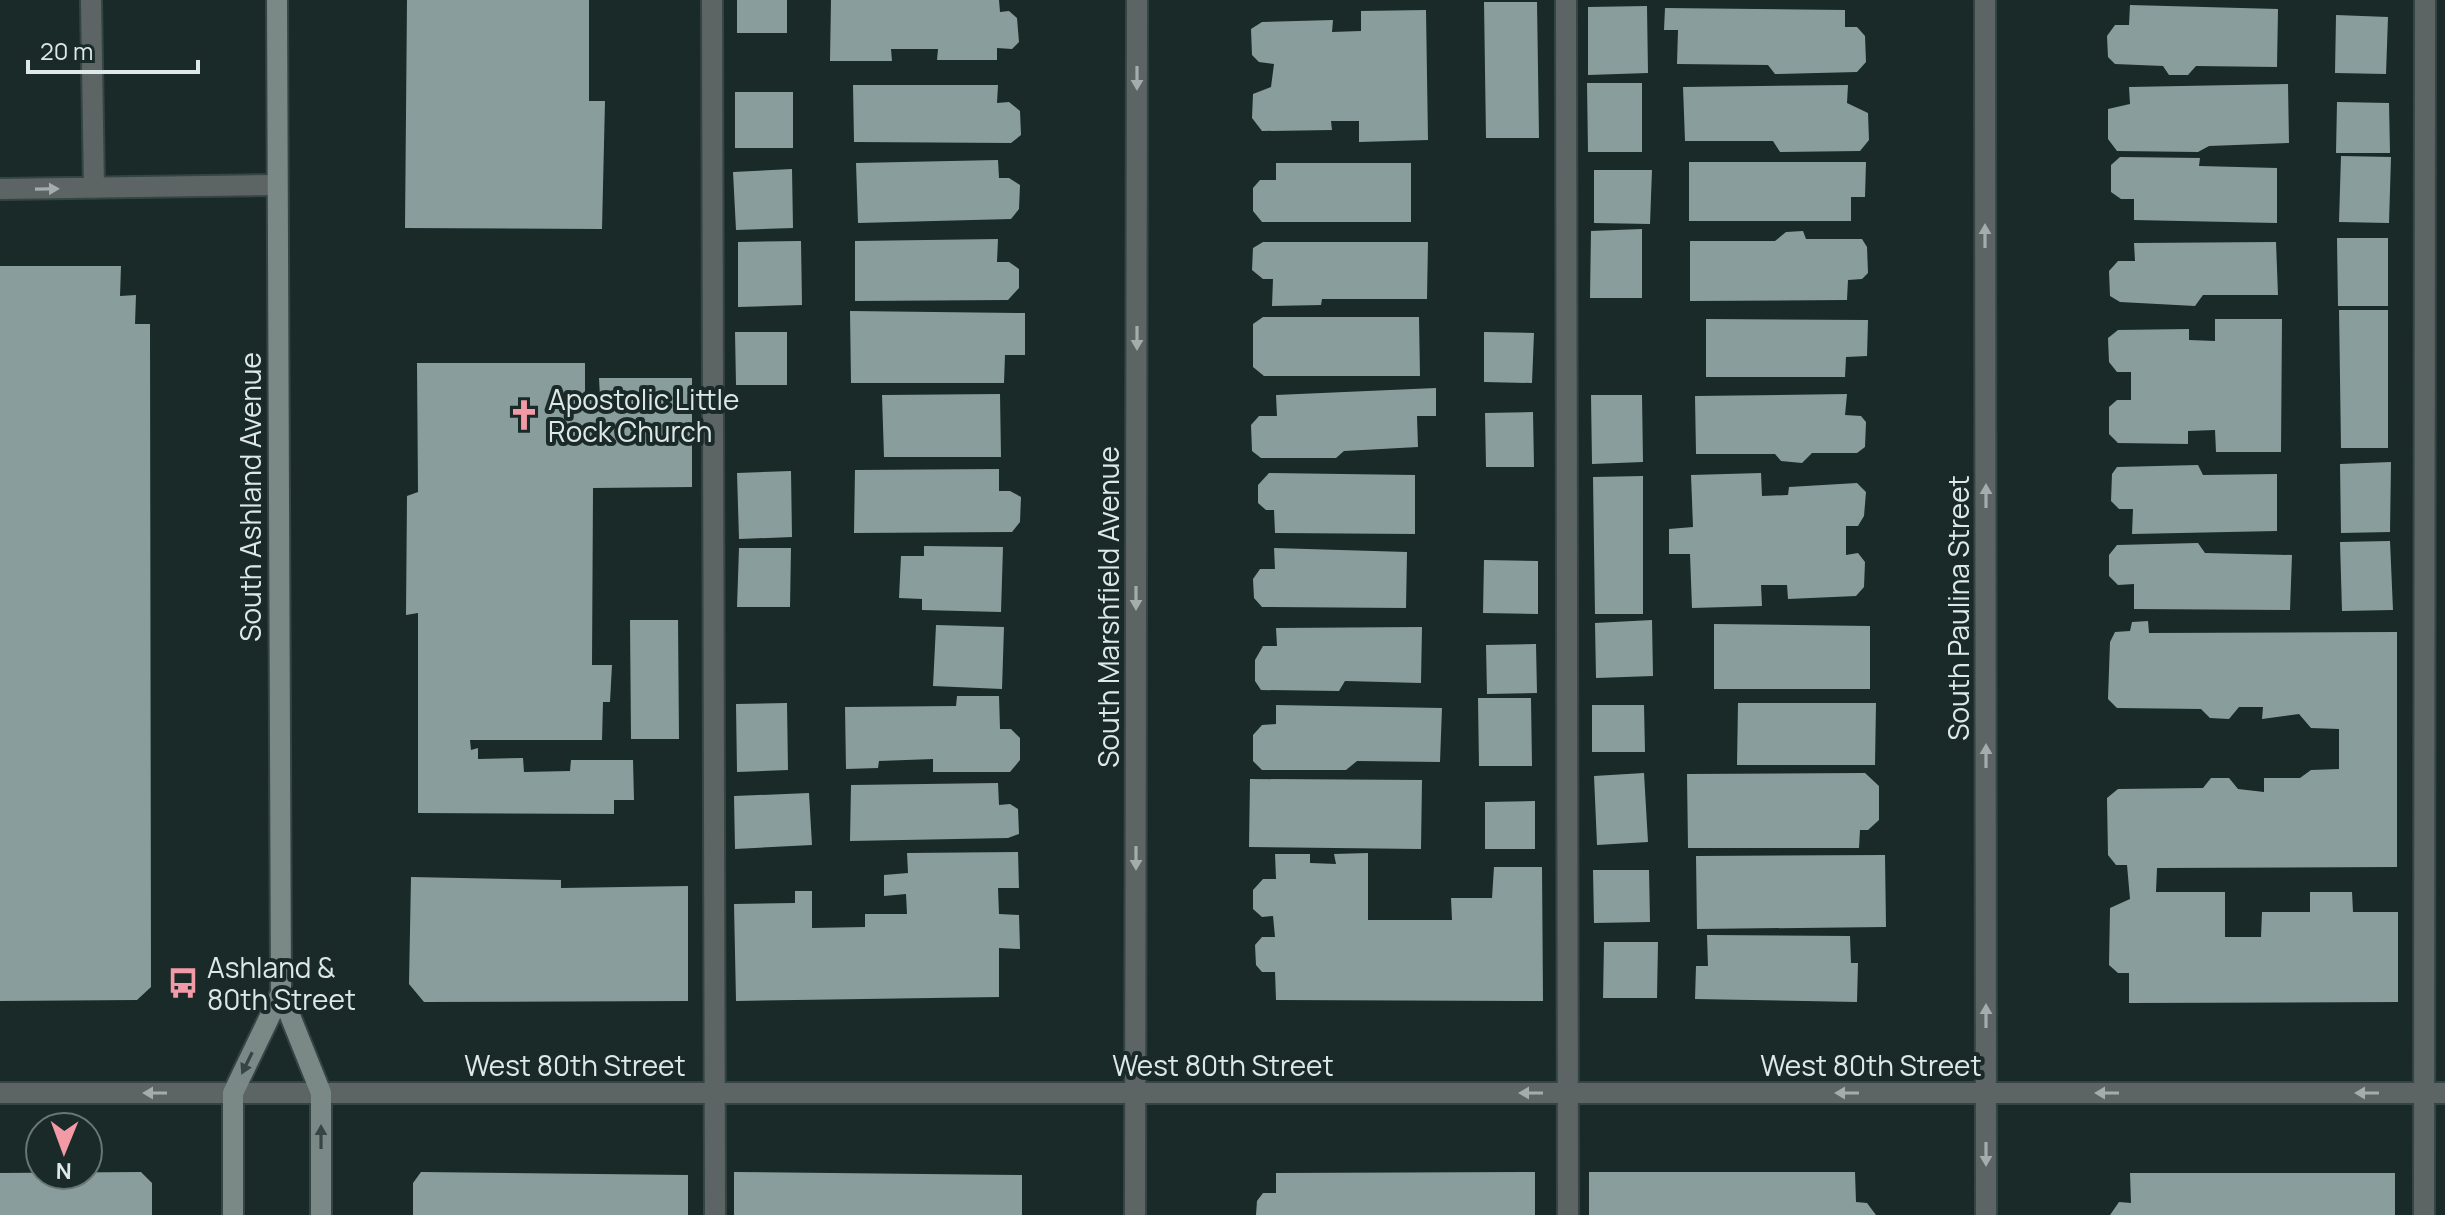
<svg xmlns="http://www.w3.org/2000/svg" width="2445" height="1215" font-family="Manrope,sans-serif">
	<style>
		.building { fill: #899e9c }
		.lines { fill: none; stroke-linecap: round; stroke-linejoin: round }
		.lane-casing { stroke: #354544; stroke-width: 24 }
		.street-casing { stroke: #354544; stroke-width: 24 }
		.secondary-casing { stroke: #354544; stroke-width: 24 }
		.lane { stroke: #5c6564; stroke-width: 20 }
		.street { stroke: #5c6564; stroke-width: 20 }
		.secondary { stroke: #7a8886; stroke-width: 20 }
		.oneway { fill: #a4adac }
		.oneway2 { fill: #364645 }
		.labels { text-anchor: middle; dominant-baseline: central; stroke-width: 8; stroke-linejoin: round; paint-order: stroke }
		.poi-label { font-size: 28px; fill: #dee8e7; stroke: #192a29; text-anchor: start }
		.street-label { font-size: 28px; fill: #dee8e7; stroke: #192a29 }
	</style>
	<rect width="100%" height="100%" fill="#192a29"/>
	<path class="building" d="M407,0H589V101H605L602,229L405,228Z
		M737,0H787V33H737Z
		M831,0H999L1000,12L1009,11L1017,18L1019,42L1012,49L997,48V60H937L938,49H891L892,61H830Z
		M1484,2H1537L1539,138H1486Z
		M2130,5L2278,9L2277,67L2196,66L2188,75H2169L2163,66L2115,64L2108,57L2107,36L2115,25H2129Z
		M1647,6L1648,73L1588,75V7Z
		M1665,8L1845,10V27H1857L1865,36L1866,62L1857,72L1775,74L1768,65L1677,64L1678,30H1664Z
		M1426,10L1428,140L1359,142V121H1331L1332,130L1262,131L1252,118L1253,94L1271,87L1274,64L1259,62L1252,55L1251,29L1262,22L1333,20L1332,32L1361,31V11Z
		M2336,15L2388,17L2386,74L2335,73Z
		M1587,83H1642V152H1588Z
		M2288,84L2289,143L2209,146L2198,152L2117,151L2108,139V109L2130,104L2129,87Z
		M853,85H998L997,103L1009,102L1020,111L1021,135L1011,143L854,142Z
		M1848,85L1847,103L1868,113L1869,140L1860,151L1780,152L1773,141H1685L1683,87Z
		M735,92H793V148H735Z
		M2337,102L2389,103L2390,153H2336Z
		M2341,156L2391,157L2389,223L2339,222Z
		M2120,157L2200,158L2199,166L2277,168V223L2134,220V199H2121L2111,192V165Z
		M998,160L999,178H1009L1020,185L1019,209L1011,219L858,223L856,163Z
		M1689,162H1866L1865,197H1851V221H1689Z
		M1276,163H1411V222H1262L1253,211V188L1260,180H1276Z
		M792,169L793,228L736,230L733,172Z
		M1594,170H1652L1650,224L1594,223Z
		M1642,229V298H1590L1591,231Z
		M1803,231L1806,239H1862L1867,247L1868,273L1862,279L1848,280L1847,300L1690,301V241H1775L1786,232Z
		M2337,238H2388V306H2338Z
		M998,239L997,262H1009L1019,269V288L1008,300L855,301V241Z
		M801,241L802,305L738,307V242Z
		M1263,242H1428L1427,299H1322L1321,305L1272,306L1273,279H1263L1252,270L1253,248Z
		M2276,242L2278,295H2203L2195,306L2120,302L2110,296L2109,271L2118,261H2135L2134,243Z
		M0,266H121L120,296L136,295L135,324H150L151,987L137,1000L0,1001Z
		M2339,310H2388V448H2341Z
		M850,311L1025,313V355H1005L1004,383H851Z
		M1263,317H1419L1420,376H1264L1253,367V324Z
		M1706,319L1868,320L1867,356L1846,357L1845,377H1706Z
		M2215,319H2282L2281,452H2216L2215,430L2188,431V444L2118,443L2109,434V407L2117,400H2131V372H2117L2109,362L2108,338L2118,330L2189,329V340L2215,341Z
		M735,332H787V385H736Z
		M1484,332L1534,333L1532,383L1484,382Z
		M417,363H585V397H600L599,378H692V487L593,488L592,665H612L610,702H603L602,740H470L471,750L478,748V759L523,758L524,772L570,771L571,760H633L634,800H614V814L418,813V613L406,615L407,496L418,492Z
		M1436,388V416H1417L1418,447L1344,451L1336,458H1261L1252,451L1251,425L1259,416H1277L1276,395Z
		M1000,394L1001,457H884L882,395Z
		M1847,394L1845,415L1861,416L1866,422L1865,447L1857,453H1812L1802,463L1781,461L1775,454H1696L1695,396Z
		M1591,395H1642L1643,462L1592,464Z
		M1533,412L1534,467H1486L1485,413Z
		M2391,462L2390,532L2341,533L2340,464Z
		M2198,465L2203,475L2277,474V531L2132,534L2133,509H2119L2111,501L2112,474L2117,467Z
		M999,469V491H1010L1021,497L1020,522L1012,532L854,533L855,470Z
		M791,471L792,537L739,539L737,473Z
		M1269,473L1415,475V534L1275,533L1274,510H1266L1258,503V485Z
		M1761,473L1762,496L1788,495L1789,487L1857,483L1866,492L1864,516L1858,526H1846V555L1858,553L1865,562L1864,587L1856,596L1788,599L1787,585H1761L1762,606L1692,608L1690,554H1669V529L1693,527L1691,475Z
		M1643,476V614H1595L1593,477Z
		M2390,541L2393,610L2342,611L2340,542Z
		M2198,543L2205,553L2292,555L2290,610L2134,609V584L2118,585L2109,576V555L2117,545Z
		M924,546L1003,547L1001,612L922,610V599L899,598L901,556H924Z
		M739,548H791L790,607H737Z
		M1274,548L1407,552L1406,608L1262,607L1254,598L1253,579L1260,569H1275Z
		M1484,560L1538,561V614L1483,613Z
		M630,620H678L679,739H631Z
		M1652,620L1653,676L1596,678L1595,623Z
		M2148,621L2149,633L2397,632V867L2157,868L2156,892H2225V937H2261L2262,912H2310V892H2352L2353,912H2398V1002L2129,1003V973H2118L2109,965L2110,908L2130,899L2127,865H2116L2108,855L2107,798L2118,789L2203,788L2211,778H2229L2238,789L2264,792V778H2300L2311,770L2339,769V729L2311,728L2299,714L2262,719L2263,707H2239L2229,719L2210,718L2201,709L2117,708L2108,699L2110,642L2115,632L2130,631L2132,622Z
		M1714,624L1870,626V689H1714Z
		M936,625L1004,627L1002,689L933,686Z
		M1422,627L1421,683L1345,681L1339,691L1261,690L1255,681V660L1263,646H1277L1276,628Z
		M1536,644L1537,693L1487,694L1486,645Z
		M957,696H999L1000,729H1011L1020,738V760L1010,772H933V759L879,761L878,768L846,769L845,707L956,706Z
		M1478,698H1531L1532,766H1479Z
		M787,703L788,770L737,772L736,704Z
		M1738,703H1876L1875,765H1737Z
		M1276,705L1442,708L1440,762L1357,761L1346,770H1262L1253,761V735L1262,725L1276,724Z
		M1592,705H1644L1645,752H1592Z
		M1644,773L1648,842L1597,845L1594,776Z
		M1865,773L1879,786V820L1868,830H1860L1859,848H1688L1687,774Z
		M1250,779L1422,780L1421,849L1249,847Z
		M998,783L999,805L1010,804L1018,809L1019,834L1008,838L850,841L851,785Z
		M809,793L812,845L735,849L734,796Z
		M1535,801V849H1485V802Z
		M1018,852L1019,888H998L999,914L1019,915L1020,949L999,948V997L736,1001L734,904L795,903V891H812V928L865,927V914H907L906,894L884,896V875L908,873L907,853Z
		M1368,853V920H1452L1451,898H1492L1494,867H1542L1543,1001L1276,1000L1275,972H1262L1256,965L1255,945L1262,937H1275L1273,916L1262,917L1253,909V890L1263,879H1276L1275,854H1310V863L1336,864L1334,854Z
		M1885,855L1886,927L1697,929L1696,856Z
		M1593,870H1649L1650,922L1594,923Z
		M411,877L561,880V888L688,886V1001L424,1002L409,984Z
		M1707,935L1850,936L1851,963H1858L1857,1002L1695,999L1696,966H1708Z
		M1604,942H1658L1657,998H1603Z
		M141,1172L152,1183V1215H0V1173Z
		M421,1172L688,1175V1215H413V1183Z
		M734,1172L1022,1175V1215H734Z
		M1535,1172V1215H1256L1257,1201L1263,1193H1276V1173Z
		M1589,1172H1855L1856,1202L1867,1203L1876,1215H1589Z
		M2130,1173H2395V1215H2110L2119,1202L2131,1203Z"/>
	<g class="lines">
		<defs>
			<path id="lane" d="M91,0L94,188
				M712,0L715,1215
				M1566,0L1568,1215
				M0,189L277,185
				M2424,1215L2425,0"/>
			<path id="street" d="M1985,0L1986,1215
				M0,1093H2445
				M1135,1215L1137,0"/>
			<path id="secondary" d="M277,0L281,993L321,1093V1215
				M233,1215V1093L281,993"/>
		</defs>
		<use href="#lane" class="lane-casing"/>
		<use href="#street" class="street-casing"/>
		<use href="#secondary" class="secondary-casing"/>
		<use href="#lane" class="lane"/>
		<use href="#street" class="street"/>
		<use href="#secondary" class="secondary"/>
	</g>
	<defs><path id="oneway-solid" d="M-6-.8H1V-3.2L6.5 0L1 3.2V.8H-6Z" transform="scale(2)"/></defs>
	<g class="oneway">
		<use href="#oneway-solid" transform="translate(1137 78) rotate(90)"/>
		<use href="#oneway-solid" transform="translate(47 189) rotate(-1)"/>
		<use href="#oneway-solid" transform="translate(1985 236) rotate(-90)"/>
		<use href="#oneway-solid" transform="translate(1137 338) rotate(90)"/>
		<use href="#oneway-solid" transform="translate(1986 496) rotate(-90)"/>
		<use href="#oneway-solid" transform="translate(1136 598) rotate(90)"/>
		<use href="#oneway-solid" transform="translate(1986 756) rotate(-90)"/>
		<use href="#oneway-solid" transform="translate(1136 858) rotate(90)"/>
		<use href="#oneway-solid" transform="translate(1986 1016) rotate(-90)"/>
		<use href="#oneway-solid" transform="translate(155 1093) rotate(180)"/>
		<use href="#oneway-solid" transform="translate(1531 1093) rotate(180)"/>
		<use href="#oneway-solid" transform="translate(1847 1093) rotate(-180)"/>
		<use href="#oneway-solid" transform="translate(2107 1093) rotate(180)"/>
		<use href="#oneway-solid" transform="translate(2367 1093) rotate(180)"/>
		<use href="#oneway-solid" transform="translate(1986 1154) rotate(90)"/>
	</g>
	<g class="oneway2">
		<use href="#oneway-solid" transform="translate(247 1063) rotate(116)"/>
		<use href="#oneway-solid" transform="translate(321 1137) rotate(-90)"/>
	</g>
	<defs>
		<symbol id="church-bare" viewBox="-9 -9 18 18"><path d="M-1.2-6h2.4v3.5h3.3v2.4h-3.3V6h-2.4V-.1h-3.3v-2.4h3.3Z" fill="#f39aa7" stroke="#192a29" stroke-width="2.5" paint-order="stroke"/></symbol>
		<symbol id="bus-bare" viewBox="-9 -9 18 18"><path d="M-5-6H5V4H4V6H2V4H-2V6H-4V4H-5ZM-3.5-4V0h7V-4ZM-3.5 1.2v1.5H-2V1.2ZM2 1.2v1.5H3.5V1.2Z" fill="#f39aa7" stroke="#192a29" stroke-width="2.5" paint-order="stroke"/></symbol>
	</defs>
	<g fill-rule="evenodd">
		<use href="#church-bare" x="502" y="393" width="44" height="44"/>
		<use href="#bus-bare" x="161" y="961" width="44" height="44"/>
	</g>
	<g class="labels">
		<g class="poi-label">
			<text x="548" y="399">Apostolic Little<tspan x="548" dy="32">Rock Church</tspan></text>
			<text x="207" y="967">Ashland &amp;<tspan x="207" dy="32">80th Street</tspan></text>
		</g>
		<g class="street-label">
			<text transform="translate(250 497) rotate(-90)">South Ashland Avenue</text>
			<text transform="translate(1108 607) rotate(-90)">South Marshfield Avenue</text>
			<text transform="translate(1958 608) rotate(-90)">South Paulina Street</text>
			<text x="575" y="1065">West 80th Street</text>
			<text x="1223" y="1065">West 80th Street</text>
			<text x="1871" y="1065">West 80th Street</text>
		</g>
	</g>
	<g transform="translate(64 1151) rotate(181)"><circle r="38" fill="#192a29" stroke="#687675" stroke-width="2"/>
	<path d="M0-6L14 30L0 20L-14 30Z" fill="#f39aa7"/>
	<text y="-12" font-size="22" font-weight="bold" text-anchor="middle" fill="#dee8e7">N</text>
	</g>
	<path d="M28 60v12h170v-12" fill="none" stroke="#dee8e7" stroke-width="4"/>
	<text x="40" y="60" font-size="24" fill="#dee8e7" stroke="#192a29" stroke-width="6" paint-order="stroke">20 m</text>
</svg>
